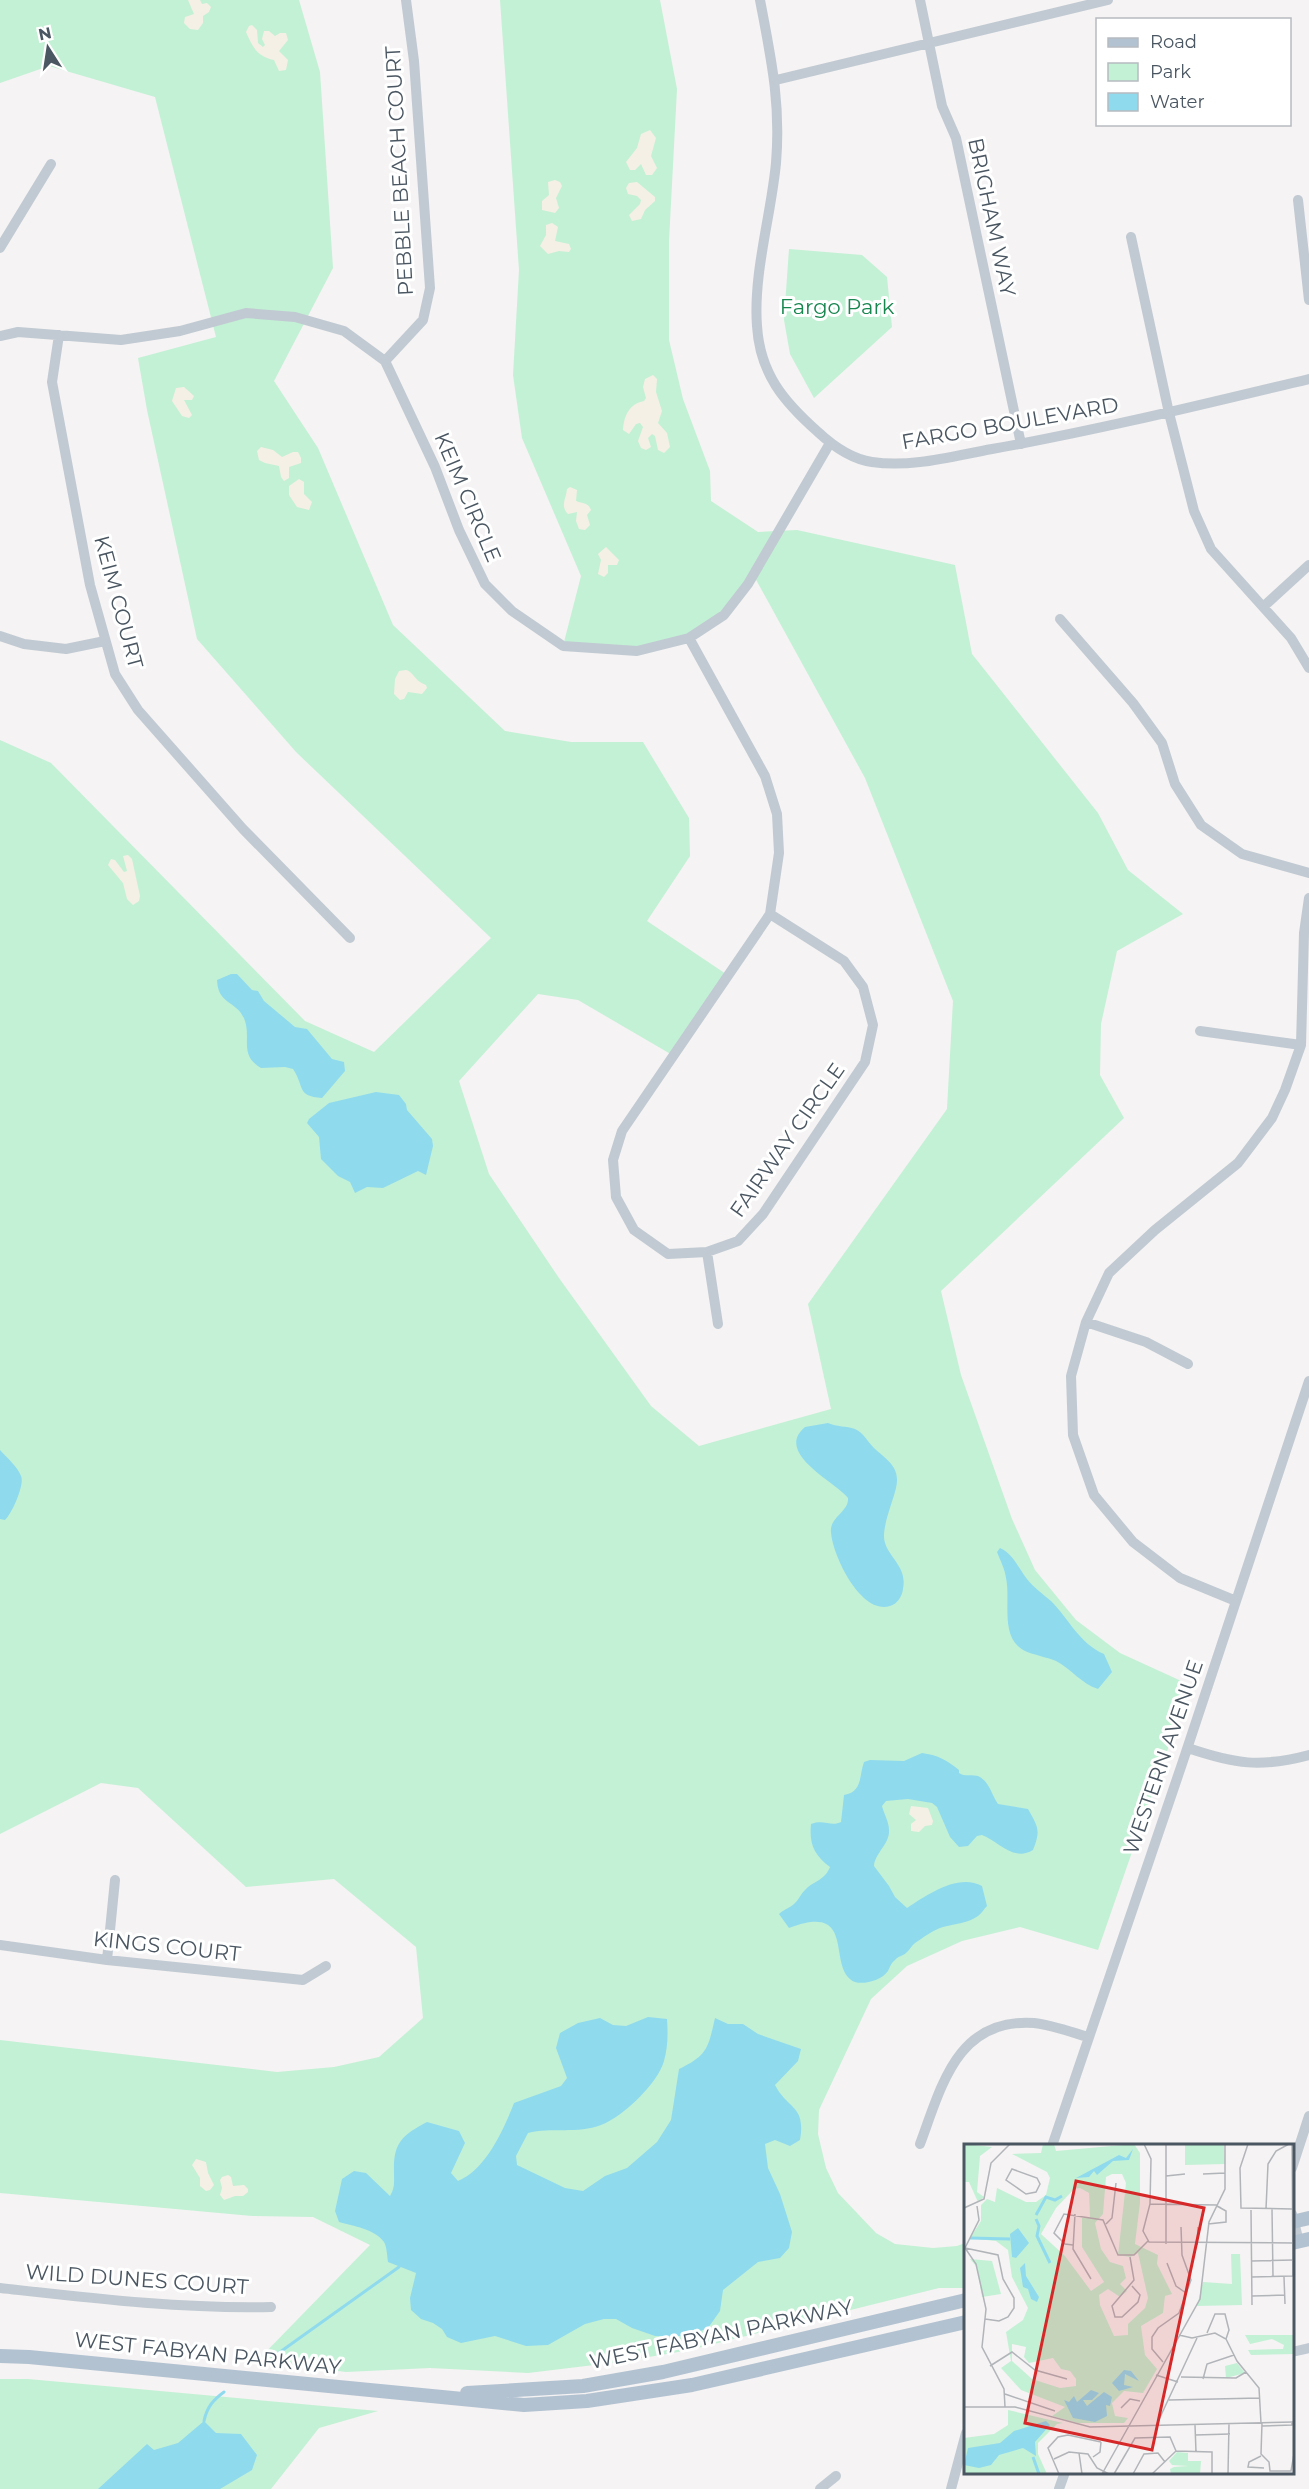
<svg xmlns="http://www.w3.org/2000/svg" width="1309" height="2489" font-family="Montserrat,sans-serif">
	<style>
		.green { fill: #c3f1d5 }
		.sand { fill: #f5f0e5 }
		.water { fill: #90daee }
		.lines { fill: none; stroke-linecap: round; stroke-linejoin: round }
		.stream { stroke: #90daee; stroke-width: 3 }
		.minor { stroke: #c1cad2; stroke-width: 10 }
		.major { stroke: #b3c2d1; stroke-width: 14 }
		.labels { text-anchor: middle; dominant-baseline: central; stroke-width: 6; stroke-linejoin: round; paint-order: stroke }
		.street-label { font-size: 21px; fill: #4a5661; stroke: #fff }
		.park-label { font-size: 21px; fill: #17864f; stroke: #fff }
		.inset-river { fill: none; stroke: #90daee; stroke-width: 3 }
		.inset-road { fill: none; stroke: #b1b4b9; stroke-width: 1.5 }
		.view { fill: #d62828; fill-opacity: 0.15; stroke: #d62828; stroke-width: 3 }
		.inset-edge { fill: none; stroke: #4a5661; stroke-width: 3 }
	</style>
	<rect width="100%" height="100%" fill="#f5f3f3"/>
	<path class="green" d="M0,0H299L320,72L333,268L274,381L318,448L393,625L505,731L571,742H643L689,818L690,856L647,921L729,976L674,1056L578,1000L538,994L459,1081L489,1174L559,1278L651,1406L699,1446L831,1409L808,1304L947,1109L953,1001L865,778L754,576L724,615L689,638L637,651L563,646L581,576L522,438L513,375L519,270L500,0H660L677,89L669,241V340L683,399L710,471L711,501L758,532L797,530L955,565L972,654L1098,813L1128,870L1183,914L1117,951L1101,1024L1100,1075L1124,1118L941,1291L961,1375L1012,1519L1035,1570L1076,1620L1120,1653L1190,1685L1098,1950L1020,1927L962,1941L907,1966L871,1999L819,2110L818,2134L826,2168L838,2193L876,2233L895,2244L933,2248L957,2246L965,2243V2288H939L690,2350L619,2362L528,2373L430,2368L346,2372L257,2361L370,2245L313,2217L252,2216L0,2193V2040L277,2072L334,2067L379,2057L423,2018L416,1947L334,1879L246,1887L138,1788L101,1783L0,1834V740L51,763L305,1021L374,1052L491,938L296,752L197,639L147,410L138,358L216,337L155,97L49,66L0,83Z
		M789,249L862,255L887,277L892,327L814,398L790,354L784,320Z
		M0,2379H28L378,2411L319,2428L271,2489H0Z"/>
	<path class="sand" d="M188,0H200L202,4L207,3L211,7L209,12L203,16V23L198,30L190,29L184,23L185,17L194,14Z
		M252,25L257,30L258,43L263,47L265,45L262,39L264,31H269L275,36L280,33H286L288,40L279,51L288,60L286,70L279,71L274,60C257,56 253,48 246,32L249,26Z
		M650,130L656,138L651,156L657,168L652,175H646L641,164L635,170H630L626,162L637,148L641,134Z
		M555,180L560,182L562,186L556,198L559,208L555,213L542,210V201L549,195L548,182Z
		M637,182L655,197V201L645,210L641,219L632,221L629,215L640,204L641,200L637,196L628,194L626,188L629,183Z
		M552,223L558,227L555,241L569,244L571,249L569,252L559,251L548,254L540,246L546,235V225Z
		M653,375L657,379L656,392L662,411L658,423L667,433L670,447L664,453L658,450L655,436L652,434L648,438L651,447L646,450L641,448L638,441L643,427L640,423L636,424L629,434L623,430C624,416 629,404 644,401L646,398L643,387L645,379Z
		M184,387L194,396L192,400H184L192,415L189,418L182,416L172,401L176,388Z
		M261,447L273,450L282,457L293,452H298L301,458V463L289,467V478L284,481L281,477L279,466L265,463L259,460L257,451Z
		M299,479L304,482V494L312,502L309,510L297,507L289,495V486Z
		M570,487L577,490L576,501C583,504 588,502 591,510L587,515L590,525L585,530L579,529L576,521L577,512L568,514C560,506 566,499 567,489Z
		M606,547L619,560L617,565H608V573L604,577L598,574L601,560L598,554Z
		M406,670C415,673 413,680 426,685L427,688L422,694L408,692L404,699L400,700L394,694L395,679L399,671Z
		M128,855L132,859L140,896L139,901L133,905L127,899L123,883L108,865L111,859L115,860L124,872L127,871L123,856Z
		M911,1806L928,1808L933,1821L932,1825L925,1826L919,1832L911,1831V1824L916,1820L909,1814Z
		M196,2159L206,2162L208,2173L214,2185L210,2190L206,2191L200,2186V2178L192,2165Z
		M228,2175L231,2177L233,2186L244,2185L248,2189V2192L243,2196H235L224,2200L220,2195L222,2188L220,2180L222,2177Z"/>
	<path class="water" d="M231,974H237L252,990L258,991L264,1001L295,1027L307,1029L332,1059L344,1062L345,1071L322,1098C296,1096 305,1087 293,1069L285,1067L261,1068C239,1055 251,1039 245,1021C238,1000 218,1006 217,980Z
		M376,1092L399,1095L406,1104L407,1110L432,1139L433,1146L426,1175L418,1171L383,1188L367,1187L355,1193L350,1182L338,1176L321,1159L319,1137L307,1123L309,1119L329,1103Z
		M828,1423C837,1427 846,1426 855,1429C864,1433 867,1441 874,1448C887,1460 901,1467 896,1488C893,1501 884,1522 884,1536C884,1556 908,1564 903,1589C902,1597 897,1604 890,1606C861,1615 833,1556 831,1533C829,1517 849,1512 848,1498C834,1481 774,1453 805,1427Z
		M0,1450C7,1458 17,1466 21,1476C25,1484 12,1514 5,1520L0,1519Z
		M1000,1548C1013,1554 1018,1567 1027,1579C1034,1588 1043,1594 1051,1601C1068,1618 1080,1644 1104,1654L1112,1672L1098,1689C1082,1684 1071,1669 1056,1661C1046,1657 1034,1655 1025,1651C999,1638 1011,1601 1006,1578C1005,1569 1000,1560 997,1552Z
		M922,1753C937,1755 947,1760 959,1770V1773C965,1777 971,1774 978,1776C990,1782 991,1794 998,1804L1028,1809C1038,1827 1041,1830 1033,1850C1013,1862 998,1841 982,1835L977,1836L968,1846L959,1847L950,1837L937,1807L932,1803L908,1799L886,1801L882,1806C884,1814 889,1822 889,1830C890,1844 875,1853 874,1866L889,1886L895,1897L907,1908C927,1895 958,1873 982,1886L987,1906C984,1909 981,1914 978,1916C969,1923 954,1924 943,1927C933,1930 924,1937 915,1943C911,1946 910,1950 906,1953C903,1956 898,1956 895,1960C891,1963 890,1967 888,1971C882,1980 864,1985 855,1982C825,1969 859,1901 789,1928L779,1914C784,1909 790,1908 794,1904C799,1900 801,1893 806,1889C814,1881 825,1880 830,1867C814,1855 809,1844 811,1824C824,1819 831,1827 841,1822L844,1795C863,1792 859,1775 864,1762L870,1760L904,1761Z
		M648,2017L667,2019C668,2033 668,2047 664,2061C658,2083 623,2117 601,2125C578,2134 551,2127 528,2133L516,2156L517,2165L565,2188L583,2191L605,2176L627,2168L657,2142L671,2120L679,2069C708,2055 708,2048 715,2018L728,2024H743L758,2034L801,2049L798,2061L775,2085C788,2110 806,2105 800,2140L790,2146L775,2140L765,2144L768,2168L780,2194L792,2232L789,2248L780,2258L758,2262L723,2290L720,2311L708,2328L688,2336H655L632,2328L616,2319H604L585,2324L548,2345L526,2346L495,2336L461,2343L447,2337L442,2329L433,2323L421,2319L411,2310L410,2298L416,2273L388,2262C387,2256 387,2247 384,2242C375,2229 353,2226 339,2222L335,2211L342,2179L354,2171L366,2173L390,2196C395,2188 394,2182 394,2173C393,2143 402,2135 427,2122L459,2131L465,2143L451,2173L458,2181C486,2169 503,2131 514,2103L561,2086L567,2078L556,2048L560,2033L578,2023L600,2018L613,2025L626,2026Z
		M204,2421L216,2433L241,2434L257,2455L252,2470L220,2489H98L147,2444L154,2450L178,2443Z"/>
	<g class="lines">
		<path class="stream" d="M273,2357L399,2267
			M204,2421C207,2407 213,2400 224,2392"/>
		<path class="minor" d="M760,0C771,58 781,103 776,163C771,216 753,274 757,326C760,374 784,402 818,432C833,446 851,459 872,462C912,468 953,456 992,449C1099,430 1204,404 1309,379
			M920,0L942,106L956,138L1021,444
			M776,80L1108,0
			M1298,200L1309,300
			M1131,237L1169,413L1194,511L1211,549L1291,638L1309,668
			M0,248L51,164
			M59,335L52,382L90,585L115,674L138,710L243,829L350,938
			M0,336L18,332L121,340L180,331L246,313L295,317L344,331L385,361L435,467L459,530L485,584L512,611L563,646L637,651L689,638L724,615L748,584L830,443
			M385,361L423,320L430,288L414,61L406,0
			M1263,607L1309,565
			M1060,619L1133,703L1162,743L1175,784L1201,825L1242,854L1309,873
			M0,636L24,644L66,649L105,641
			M689,638L765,776L777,814L779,853L770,914L622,1131L613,1160L616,1197L634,1230L668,1254L707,1252L738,1241L763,1214L865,1062L873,1025L863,987L844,961L770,914
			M1200,1031L1301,1045
			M707,1252L718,1324
			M1086,1322L1146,1342L1188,1364
			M1236,1601L1180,1578L1133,1542L1094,1495L1073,1435L1071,1376L1086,1322L1109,1273L1155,1230L1238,1163L1272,1118L1285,1090L1301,1045L1304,933L1309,898
			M1188,1748C1235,1764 1260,1768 1309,1755
			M0,1945L107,1960L303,1980L326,1966
			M107,1960L115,1880
			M920,2144C942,2085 957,2018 1034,2023C1052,2025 1071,2032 1088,2037
			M1052,2146L1183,1761L1309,1381
			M1292,2168L1309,2116
			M1292,2214L1299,2242
			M0,2288C90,2298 180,2309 271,2307
			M1292,2352L1309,2348
			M820,2489L836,2476
			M951,2489L966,2433
			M1059,2489L1065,2472"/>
		<path class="major" d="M1292,2222L1309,2218
			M1292,2243L1309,2239
			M0,2356L29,2357L524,2405L587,2401L692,2385L966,2322
			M467,2393L583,2386L663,2372L966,2300"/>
	</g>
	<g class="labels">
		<g class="street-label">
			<text transform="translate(399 171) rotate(-93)">PEBBLE BEACH COURT</text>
			<text transform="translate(992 217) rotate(78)">BRIGHAM WAY</text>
			<text transform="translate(1010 423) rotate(-10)">FARGO BOULEVARD</text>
			<text transform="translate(468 497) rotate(67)">KEIM CIRCLE</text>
			<text transform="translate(119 602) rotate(75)">KEIM COURT</text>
			<text transform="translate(787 1140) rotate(-55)">FAIRWAY CIRCLE</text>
			<text transform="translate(1163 1757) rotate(-71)">WESTERN AVENUE</text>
			<text transform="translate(167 1946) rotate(6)">KINGS COURT</text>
			<text transform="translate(137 2279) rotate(4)">WILD DUNES COURT</text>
			<text transform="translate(721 2334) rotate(-12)">WEST FABYAN PARKWAY</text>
			<text transform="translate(208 2353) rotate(6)">WEST FABYAN PARKWAY</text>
		</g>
		<g class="park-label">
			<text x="837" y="306">Fargo Park</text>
		</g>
	</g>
	<g transform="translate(964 2144)">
		<rect width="330" height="330" fill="#f5f3f3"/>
		<path d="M0,0L28,3L16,12L13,48L20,53L14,58L5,38H0ZM79,0H90L92,7L170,0L176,9V59L171,100L194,111L193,120L208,150L201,152L199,169L177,182L181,211L193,225L179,249L160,247L148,259L151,272L164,274L160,279H114L88,272L101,263L57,246L37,224L47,217L42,188L59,176L64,164L48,133L44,106L32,97L6,94L17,77V61L23,55L31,58L33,44L62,58H72L82,51L86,34L83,28L48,10L77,9ZM148,30H158L162,39L154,111L166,113L174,109L184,154L181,164L164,180V191L150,192L136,161L135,151L144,145L156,153L163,147L156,140L162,134L159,122L146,118L137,105L131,79L139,70L142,33ZM116,44L125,49L126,74H118V103L140,138L127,147L101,112L77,90L92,64L110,45ZM48,200L62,203L60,213L65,219L89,214L97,225L106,227L112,235V242L96,244L68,235L48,217ZM221,0H260L261,20L221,21ZM267,110H276L278,161L233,162L239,138L268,140ZM6,115L28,117L37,150L18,153L13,123ZM281,191H330V210L287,211L284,206L319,205L320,201L308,195L286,200ZM273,219L281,229L262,234L261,222ZM44,266L99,279L93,280L74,299V310L83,330H0V294L30,290L44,281ZM213,308L224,309V317H237L236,330H207L206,325L210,323L224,322L208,321L205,317Z" fill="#c3f1d5" fill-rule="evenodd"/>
		<path d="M169,5L165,16L149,17L133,31L130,27L125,33L112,34L155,11L162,14ZM54,84L65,99L52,114L48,113L46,90ZM61,119L62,132L75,153L73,158L67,155L64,145L59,143L56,124ZM160,226L167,227L175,237L161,230L160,241L169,243L155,247L148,239ZM127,246L135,249L128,256H119L123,262L140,248L148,253L146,262L142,261L143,272L131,278L109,274L100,256L105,258L110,252L113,258ZM82,277L86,281L71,298L72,312L59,304L35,311L27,321L15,324L0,321L4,304L36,299L50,287Z" fill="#90daee"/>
		<path class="inset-river" d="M72,71L82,53L91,56L98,52M72,75L75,82L73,92L86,119M6,94L46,95M69,313L75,330"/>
		<path class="inset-road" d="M180,0L187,15L186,60L179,87L185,98L330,99M202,0V100M284,0L276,24L277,64L328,65M328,0L329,132M48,25L73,34L76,40L72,48L62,50L42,36ZM239,30L261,29M202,32L221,30M186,60L253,61M13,62L15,76L1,104L12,120L22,165L18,203L40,245L41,263M0,64L20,55L27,19L46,0M302,65L304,20L312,7L325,0M308,65L309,133M287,66L288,161M111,70L109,105L127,135M142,80L148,74L152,39M244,80L262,78V67L253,62L257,64M109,101L101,100L90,89L100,70L139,76L154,111H170L184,97M233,101L234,83M1,104L34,111L39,135L50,154V164L44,173L35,177L21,175M166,113L170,136L148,162L151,173H158L174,158L176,151L168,142M288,117L330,116M203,119L212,142L222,149M288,133L329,132M320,133L321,160M288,152L321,151M243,189L251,170H261L265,186L262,195M215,191L228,194L251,189L262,195L273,217L295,244L297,279M199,218L188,205V193L194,184L215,169L227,136L218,111L217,83M26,222L48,208L71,226L103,235M192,231L214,238M217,233L272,234L282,228M239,235L243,220L270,211M41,250L91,267M205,256L296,254M0,263H51L126,283L330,278M157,264L166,255L176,257M298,279L297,310L305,318L306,327H327L330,310M231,281L232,308M192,282L233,194M298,282L328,281V278M231,291L266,290M212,307L248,308V330M115,309L118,330M297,312L285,318L284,323L300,324M129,313L136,308L137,298M90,315L105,308L124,310L133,324L145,330M95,330L84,304L94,293L104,291L137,298M138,330L236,155L245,78L261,45V0M150,330L171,294L206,293L212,307M169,330L180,310L194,309L201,318M188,330L212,307M264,330L265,280"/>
		<path class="view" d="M112,37L240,64L188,306L61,279Z"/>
		<rect width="330" height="330" class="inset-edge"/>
	</g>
	<rect x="1096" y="18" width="195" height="108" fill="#ffffff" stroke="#b7bbc0" stroke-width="1.5"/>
	<rect x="1108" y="38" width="30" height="9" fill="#b3c2d1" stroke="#b7bbc0" stroke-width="1.5"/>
	<text x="1150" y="48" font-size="18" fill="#4a5661">Road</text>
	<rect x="1108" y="63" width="30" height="18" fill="#c3f1d5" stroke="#b7bbc0" stroke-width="1.5"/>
	<text x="1150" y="78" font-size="18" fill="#4a5661">Park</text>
	<rect x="1108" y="93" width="30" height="18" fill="#90daee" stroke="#b7bbc0" stroke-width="1.5"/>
	<text x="1150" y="108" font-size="18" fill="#4a5661">Water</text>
	<g transform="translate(48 48) rotate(348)" stroke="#ffffff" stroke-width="4.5" paint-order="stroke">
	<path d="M0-4.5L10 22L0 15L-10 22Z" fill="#4a5661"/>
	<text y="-9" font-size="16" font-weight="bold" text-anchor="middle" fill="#4a5661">N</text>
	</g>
</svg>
